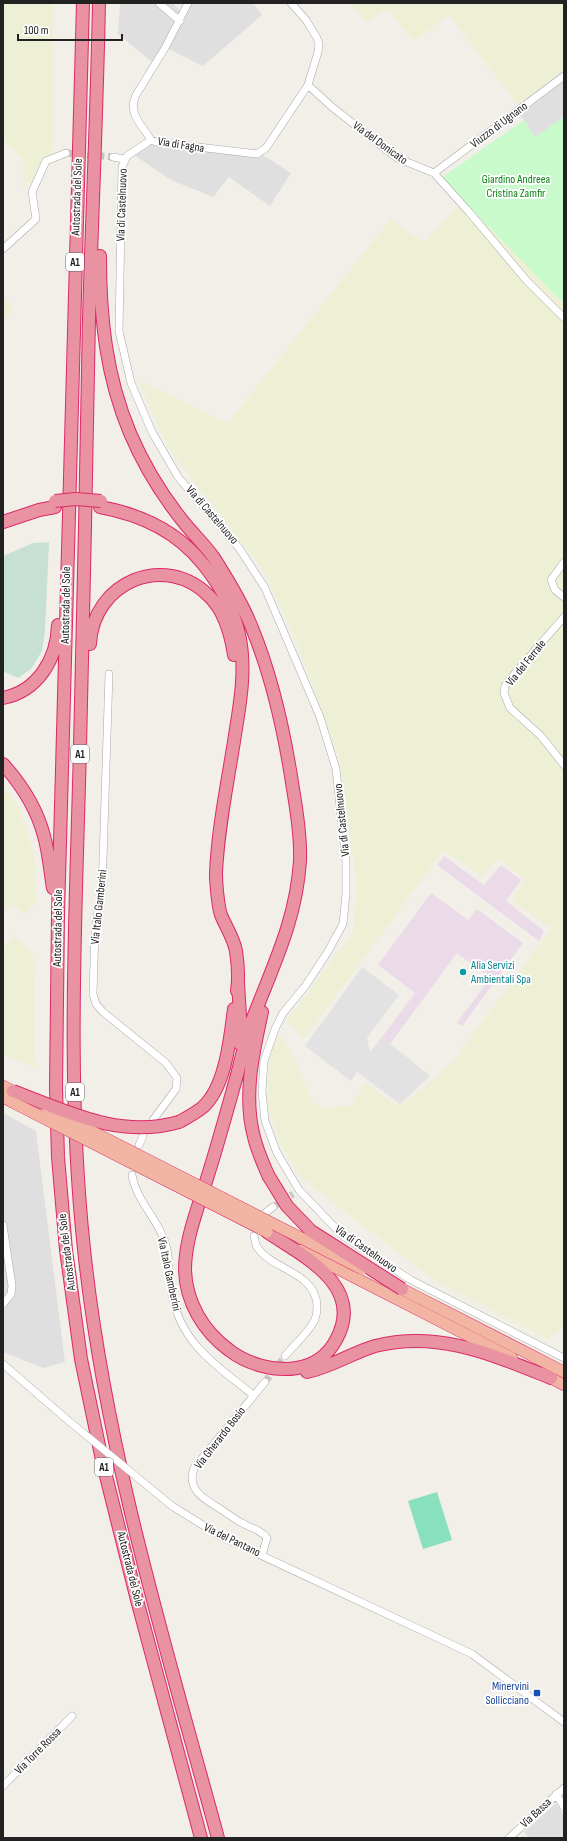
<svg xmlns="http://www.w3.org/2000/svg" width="567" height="1841" font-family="'Sofia Sans Condensed',sans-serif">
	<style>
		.residential { fill: #e0dfdf }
		.industrial { fill: #ebdbe8 }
		.farmland { fill: #eef0d5 }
		.wetland { fill: #c6e0d4 }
		.park { fill: #c8facc }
		.pitch { fill: #88e0be }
		.parking { fill: #e2e2e2 }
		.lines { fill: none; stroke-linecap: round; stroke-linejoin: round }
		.minor-tunnel { stroke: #c8c6c1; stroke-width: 7; stroke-dasharray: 7 3.5; stroke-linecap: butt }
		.minor-casing { stroke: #a9a9a9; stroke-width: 8 }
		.trunk-casing { stroke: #dc2a67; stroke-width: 12 }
		.motorway-casing { stroke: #dc2a67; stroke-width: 14 }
		.minor { stroke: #fff; stroke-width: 7 }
		.trunk { stroke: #f2b4a3; stroke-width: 11 }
		.motorway { stroke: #e892a2; stroke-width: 12 }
		.minor-bridge-casing { stroke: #a9a9a9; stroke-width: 8; stroke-linecap: butt }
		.trunk-bridge-casing { stroke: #dc2a67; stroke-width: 12; stroke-linecap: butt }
		.motorway-bridge-casing { stroke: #dc2a67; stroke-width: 14; stroke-linecap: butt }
		.minor-bridge { stroke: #fff; stroke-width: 7 }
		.trunk-bridge { stroke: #f2b4a3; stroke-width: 11 }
		.motorway-bridge { stroke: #e892a2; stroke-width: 12 }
		.culture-dot { fill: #0f9aa8; stroke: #fff; stroke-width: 1.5 }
		.transit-dot { fill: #1a4fb4; stroke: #fff; stroke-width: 1.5 }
		.labels { text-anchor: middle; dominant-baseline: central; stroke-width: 3.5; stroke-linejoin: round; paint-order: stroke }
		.shield { fill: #fff; stroke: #646464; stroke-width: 1 }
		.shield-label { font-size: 11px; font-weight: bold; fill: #222 }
		.street-label { font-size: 12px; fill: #222; stroke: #fff }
		.park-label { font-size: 12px; fill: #0c8416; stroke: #fff }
		.culture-label { font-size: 12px; fill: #0d838f; stroke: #fff; text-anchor: start }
		.transit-label { font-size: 12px; fill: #164399; stroke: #fff; text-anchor: end }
	</style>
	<rect width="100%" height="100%" fill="#f2efe9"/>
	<path class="residential" d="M120,3H172L181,11L184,3H253L262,15L203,66L163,46L152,62L118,34Z
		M564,70V117L535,138L524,120L513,109Z
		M149,141L255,150L291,173L270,206L229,177L213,197L171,180L134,155Z
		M3,1113L36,1131L65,1362L43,1368L3,1352Z
		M556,1803L564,1816V1838H526L528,1836L524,1832Z"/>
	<path class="industrial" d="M444,856L484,885L501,865L521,880L506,901L544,931L539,941L437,865Z
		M431,893L468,920L477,909L523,943L462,1026L457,1023L490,978L457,953L390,1044L382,1037L415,993L378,965Z"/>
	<path class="farmland" d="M3,3H53V150L39,165L34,178L23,190L24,161L3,138Z
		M350,3H564V70L518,105L449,15L414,41L387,9L367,23Z
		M462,200L564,304V1325L549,1340L434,1280L303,1179L280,1144L268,1108L269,1059L277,1036L282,1038L295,1059L313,1103L327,1109L351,1105L366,1083L393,1103L404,1104L449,1066L551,929L512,900L526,880L499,859L482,877L444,850L303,1040L287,1020L354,931L356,880L340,761L295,638L264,571L168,448L138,380L228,423L391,219L425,243Z
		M3,297L13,307L3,321Z
		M3,786L19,808L34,854L37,901L25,915L12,904L3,915Z
		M14,935L33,954L35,1068L3,1054V949Z"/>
	<path class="wetland" d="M49,542L45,631L42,651L31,669L18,678L3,671V556L33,543Z"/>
	<path class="park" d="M564,117V304L441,178L524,120L535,137Z"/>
	<path class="pitch" d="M437,1492L452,1540L423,1549L408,1501Z"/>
	<path class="parking" d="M362,967L399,995L367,1038L370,1052L382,1037L430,1076L400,1104L357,1072L351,1081L305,1046Z"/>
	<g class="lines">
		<path class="minor-tunnel" d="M66,153L113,157
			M273,1207L293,1194
			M265,1382L285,1356"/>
		<defs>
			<path id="minor" d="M159,3L180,21
				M188,3L165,48L136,95C127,113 142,125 151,140L156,142L257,154L266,148L308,85L318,52L319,44L317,38L306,20L291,3
				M308,85L332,107L397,158L434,173L469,212L527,281L564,318
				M151,140L127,156L122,167L119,331L131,383L152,432L178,477L239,548L265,588L320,717L336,769L346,862V894L343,924L327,953L306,985L283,1013L275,1029L264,1061L262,1091L265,1121L277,1153L299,1190L343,1236L411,1280L564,1358
				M113,157L124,159
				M434,173L564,76
				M3,249L36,219L32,192L46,161L66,153
				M564,562L551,580L555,590L564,597
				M564,617L511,678L505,686L504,693L510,708L541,736L564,765
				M109,674L102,891L95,929L93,994L96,1004L103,1012L166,1063L177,1078L176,1089L153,1120
				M139,1145L143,1136
				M132,1175C136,1199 154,1215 163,1237C171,1254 168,1276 172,1294C181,1344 216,1365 253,1395
				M264,1214L273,1207
				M3,1225L12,1286L11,1294L3,1304
				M254,1236C255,1239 255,1244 257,1247C272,1270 315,1272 317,1305C317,1311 317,1318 313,1323C306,1335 294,1345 285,1356
				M3,1364L64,1417
				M172,1506L222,1537L472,1654L564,1722
				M262,1555L267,1538C261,1530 253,1529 244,1524C236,1520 229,1515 222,1510C206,1500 186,1491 194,1468L265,1382
				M3,1786L72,1716
				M556,1794L564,1807
				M509,1838L564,1788"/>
			<path id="trunk" d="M3,1086L13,1091
				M3,1097L12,1102
				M301,1250L512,1358
				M402,1289L564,1372
				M543,1374L564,1385"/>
			<path id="motorway" d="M83,3L58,915L56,1088L58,1157L66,1250L81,1359L102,1460L137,1600L201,1838
				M99,3C97,108 92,214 89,319C86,462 84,604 80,747C76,914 66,1082 84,1249C105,1449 165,1644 218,1838
				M100,256C100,318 106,376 130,433C144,466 163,497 186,525C195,536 206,546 214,558C228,580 243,604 252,628C273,679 285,735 293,789C297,812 301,837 300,861C296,923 271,969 250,1026C245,1042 241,1059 237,1075C228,1107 219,1140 209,1172C200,1203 185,1237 185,1270C186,1302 203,1331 229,1350C247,1364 274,1372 297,1368C314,1365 328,1355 336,1340C366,1286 303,1256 267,1232
				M100,507C139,514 177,531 203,564C220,585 235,612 240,639C246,671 240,704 235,735C228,781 218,827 216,873C216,883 218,906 221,915C226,927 234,939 236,951C238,964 239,978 237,991
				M3,522L39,510L55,507
				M90,644C93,582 165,551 210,597C225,612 231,635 234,655
				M3,698C38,691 57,659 58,625
				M3,764C21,784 37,809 44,836C49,853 50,871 53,888
				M238,983L241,1032L240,1044
				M262,1012C253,1053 243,1096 254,1137C257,1150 263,1163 268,1175
				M179,1122C188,1117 196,1113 203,1107C226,1086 230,1038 234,1009
				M307,1372C331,1367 352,1353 375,1346C439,1330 493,1355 551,1378"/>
		</defs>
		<use href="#minor" class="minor-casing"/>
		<use href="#trunk" class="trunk-casing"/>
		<use href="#motorway" class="motorway-casing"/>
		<use href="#minor" class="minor"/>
		<use href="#trunk" class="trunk"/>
		<use href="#motorway" class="motorway"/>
		<defs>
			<path id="minor-bridge" d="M64,1417L172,1506"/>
			<path id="trunk-bridge" d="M12,1102L267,1232
				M48,1109L362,1269"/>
			<path id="motorway-bridge" d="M55,501L76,499L101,501
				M13,1091C68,1112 120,1139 179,1122
				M268,1175L287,1206L311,1231L402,1289"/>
		</defs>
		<use href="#minor-bridge" class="minor-bridge-casing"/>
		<use href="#trunk-bridge" class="trunk-bridge-casing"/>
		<use href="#motorway-bridge" class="motorway-bridge-casing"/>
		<use href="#minor-bridge" class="minor-bridge"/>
		<use href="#trunk-bridge" class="trunk-bridge"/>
		<use href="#motorway-bridge" class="motorway-bridge"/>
	</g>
	<circle class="culture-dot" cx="463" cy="972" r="4"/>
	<rect class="transit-dot" x="533" y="1689" width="8" height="8" rx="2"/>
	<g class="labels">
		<g class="shield">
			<rect x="66" y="253" width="18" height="18" rx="3"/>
			<rect x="71" y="745" width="18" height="18" rx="3"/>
			<rect x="66" y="1083" width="18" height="18" rx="3"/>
			<rect x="95" y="1458" width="18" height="18" rx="3"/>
		</g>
		<g class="shield-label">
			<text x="75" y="262">A1</text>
			<text x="80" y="754">A1</text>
			<text x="75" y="1092">A1</text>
			<text x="104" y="1467">A1</text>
		</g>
		<g class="street-label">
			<text transform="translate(499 125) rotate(-37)">Viuzzo di Ugnano</text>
			<text transform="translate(380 143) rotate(36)">Via del Donicato</text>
			<text transform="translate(181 145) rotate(9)">Via di Fagna</text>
			<text transform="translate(77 197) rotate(-88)">Autostrada del Sole</text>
			<text transform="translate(122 205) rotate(-88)">Via di Castelnuovo</text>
			<text transform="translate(212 515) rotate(49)">Via di Castelnuovo</text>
			<text transform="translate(66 605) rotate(-89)">Autostrada del Sole</text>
			<text transform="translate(526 663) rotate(-51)">Via del Ferrale</text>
			<text transform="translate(342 820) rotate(-96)">Via di Castelnuovo</text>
			<text transform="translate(99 907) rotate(-84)">Via Italo Gamberini</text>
			<text transform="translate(58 928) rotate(-89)">Autostrada del Sole</text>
			<text transform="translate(366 1249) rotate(35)">Via di Castelnuovo</text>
			<text transform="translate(67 1252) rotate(-97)">Autostrada del Sole</text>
			<text transform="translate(169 1274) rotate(78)">Via Italo Gamberini</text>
			<text transform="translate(220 1438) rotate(-52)">Via Gherardo Bosio</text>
			<text transform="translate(232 1540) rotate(26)">Via del Pantano</text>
			<text transform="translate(130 1569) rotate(76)">Autostrada del Sole</text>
			<text transform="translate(38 1751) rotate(-45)">Via Torre Rossa</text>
			<text transform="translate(536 1813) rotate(-43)">Via Bassa</text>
		</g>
		<g class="park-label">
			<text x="516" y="179">Giardino Andreea<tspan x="516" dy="14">Cristina Zamfir</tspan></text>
		</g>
		<g class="culture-label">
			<text x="471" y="965">Alia Servizi<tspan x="471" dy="14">Ambientali Spa</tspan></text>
		</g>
		<g class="transit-label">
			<text x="529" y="1686">Minervini<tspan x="529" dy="14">Sollicciano</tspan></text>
		</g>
	</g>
	<rect width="567" height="1841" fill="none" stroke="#222222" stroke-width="8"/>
	<path d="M18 34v6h104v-6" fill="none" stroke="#222222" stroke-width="2"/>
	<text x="24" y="34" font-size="12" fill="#222222" stroke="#ffffff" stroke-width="3" paint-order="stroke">100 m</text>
</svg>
